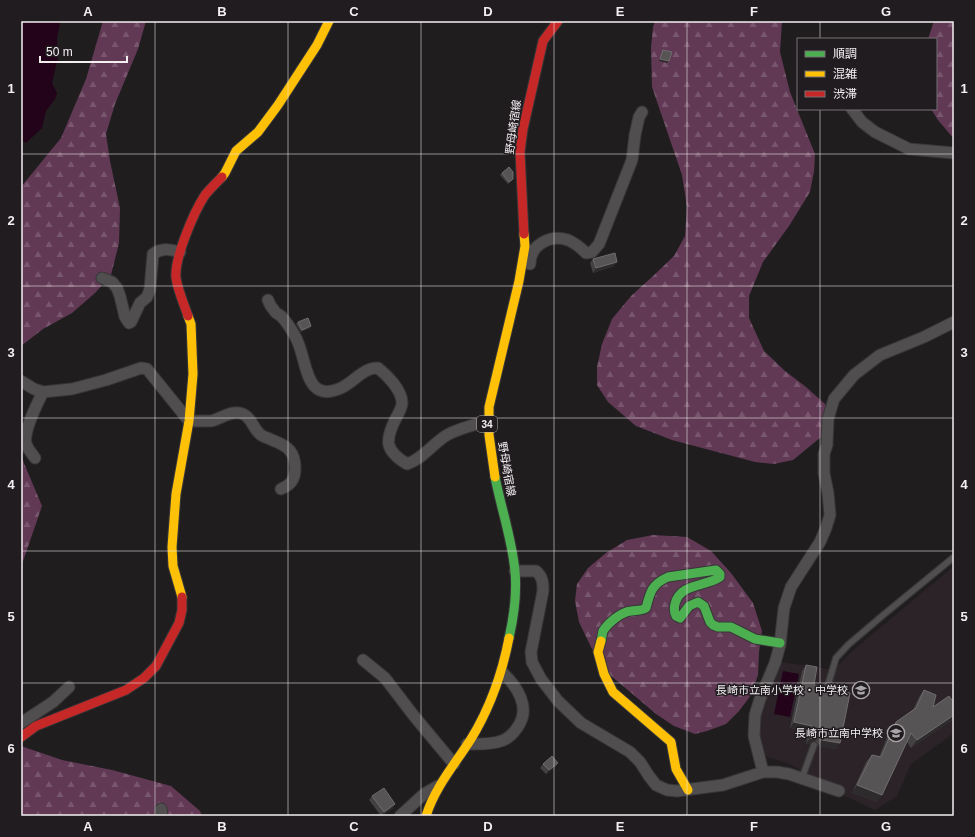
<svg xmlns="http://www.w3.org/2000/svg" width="975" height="837" font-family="Arial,'Noto Sans JP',sans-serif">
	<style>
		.built { fill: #2c2329 }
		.forest { fill: url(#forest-firs) }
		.water { fill: #22031a }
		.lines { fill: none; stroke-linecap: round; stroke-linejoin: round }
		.lane-casing { stroke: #383738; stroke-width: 8 }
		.street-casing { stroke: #383738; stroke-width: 13 }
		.fast-casing { stroke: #383738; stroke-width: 11 }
		.slow-casing { stroke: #383738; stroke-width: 11 }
		.jam-casing { stroke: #383738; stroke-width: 11 }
		.lane { stroke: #504e4f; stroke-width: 5.5 }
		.street { stroke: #504e4f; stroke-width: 11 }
		.fast { stroke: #4caf50; stroke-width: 9 }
		.slow { stroke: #ffc107; stroke-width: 9 }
		.jam { stroke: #c62828; stroke-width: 9 }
		.wall { fill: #444143 }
		.shaded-wall { fill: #2e2b2d }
		.building { fill: #575456; stroke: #6f6c6e }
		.grid { fill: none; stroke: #f3eff1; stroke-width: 1; stroke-opacity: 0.55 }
		.labels { text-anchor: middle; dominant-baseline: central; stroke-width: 3; stroke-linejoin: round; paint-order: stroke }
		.shield { fill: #211c20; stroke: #b4b0b2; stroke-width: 1 }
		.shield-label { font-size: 10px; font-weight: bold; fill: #f3eff1 }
		.street-label { font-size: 11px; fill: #f3eff1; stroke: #211c20 }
		.poi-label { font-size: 11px; fill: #f3eff1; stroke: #211c20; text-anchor: end }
		.neatline { fill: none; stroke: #f3eff1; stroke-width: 1.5 }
		.grid-label { font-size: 13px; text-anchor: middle; font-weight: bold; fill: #f3eff1 }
	</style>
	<defs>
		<pattern id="forest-firs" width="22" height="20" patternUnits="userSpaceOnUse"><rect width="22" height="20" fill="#613955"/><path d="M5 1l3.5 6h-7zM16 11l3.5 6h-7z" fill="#78566e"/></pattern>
	</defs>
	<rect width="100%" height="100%" fill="#201d1f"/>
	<path class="built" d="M954,566V733L911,764L897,796L875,810L839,793L790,764L767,757L761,749L759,735L760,718L763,700L781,662L834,670L850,653Z"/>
	<path class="forest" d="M103,21H146L138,49L115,104L106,134L110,161L120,208L119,243L111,275L95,293L72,313L43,329L21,346V187L61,138L86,79Z
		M655,21H782L780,52L790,92L815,154L814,171L810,192L789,226L763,262L749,296V318L764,351L785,371L806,387L825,404L832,419L826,433L793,460L774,464L755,462L672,440L636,426L608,402L597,385V367L602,344L612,319L631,296L652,277L674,256L685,236L687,207L682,175L652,87L651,48L653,27Z
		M934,21H954V139L938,120L931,109H936V39H928Z
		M21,456L42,506L21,567Z
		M653,535L687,537L711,551L731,573L753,603L762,631L759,652L758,675L751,695L739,711L726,724L707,731L695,734L674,726L656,714L629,691L604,670L591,647L579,622L575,601L577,584L588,568L606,553L627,540Z
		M21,746L62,760L112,770L171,786L200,811L202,816H21Z"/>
	<path class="water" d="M21,21H61L60,24L57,38L58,57L52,83L57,93L55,99L46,111L42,128L26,143L21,140Z
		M783,671L799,674L790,717L774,714Z"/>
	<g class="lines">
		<defs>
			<path id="lane" d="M825,695L836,658L848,645L882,616L954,557
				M802,778L814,745"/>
			<path id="street" d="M852,109L862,122L875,132L909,149L954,153
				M530,264C530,245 550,234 568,240C575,243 580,247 586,253L592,252L599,244L632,160L635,135L639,117L642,112
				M102,278L112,282L117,288L120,296L125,317L129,323L131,322L140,303L147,297L150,289L153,254C162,247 170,250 180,252
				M268,300C269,303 271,307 274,310C275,313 278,314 281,316C287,322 291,329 295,336C308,358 303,405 341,388C354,382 364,367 378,368C387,375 402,390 402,403C402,408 398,414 396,418C385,440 384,450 407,464C423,459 432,444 447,435C459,428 474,425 488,421
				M21,381L34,389L43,392L72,389L106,380L141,368L147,369L189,421C196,421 204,421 211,421C221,419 229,411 240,413C252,416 252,428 261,435C264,437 268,438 272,440C288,446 296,452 295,471C294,481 290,485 281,489
				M35,458C32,454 28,449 26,444C23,431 37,404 43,392
				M515,571H536C543,577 543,583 543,591L531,652L532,662L541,679L558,701L581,723L630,752L640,762L649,776L656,785L667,790L677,791L723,785L763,772H777L789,774L839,791
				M363,660L385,678L414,716L454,764
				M21,723L53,702L69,687
				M467,744C478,744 490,745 501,741C508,739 513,734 517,728C532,708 517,686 502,672
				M763,772L754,736L755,715L760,699L775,663L780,645L784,608L791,587L820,542L826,528L830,515L828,493L824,473V454L827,445L828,419L834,399L854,375L880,355L924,337L954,322
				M161,809L162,816
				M400,816L424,794L438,786"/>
			<path id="fast" d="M495,477C501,508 512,539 515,571C517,593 514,616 509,638
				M601,641C602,638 602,634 603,631C608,623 621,612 631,611C636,610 641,611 646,608C650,592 652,584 668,577L716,570L720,574V577C705,587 680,583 675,604C674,608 674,612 676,616L680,618L689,606L698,602L704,606L710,622L713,625L718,627H731L755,639L780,643"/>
			<path id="slow" d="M222,177L225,173L236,151L258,132L278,105L317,45L329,21
				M495,477L489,435V407L519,281L525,246L524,234
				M182,597L173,566L172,547L176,494L189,421L193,374L191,324L188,316
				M601,641L598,652L604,674L613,692L671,742L676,769L688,790
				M426,816C435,787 455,764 471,739C490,708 502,674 509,638"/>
			<path id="jam" d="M524,234L520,152L523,129L543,41L558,21
				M188,316C184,304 178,291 176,278C174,258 194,212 205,195C210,189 216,183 222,177
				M21,737L36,726L126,690L144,678L156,666L179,623L182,610V597"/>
		</defs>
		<use href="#lane" class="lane-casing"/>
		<use href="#street" class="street-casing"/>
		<use href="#fast" class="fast-casing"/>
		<use href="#slow" class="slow-casing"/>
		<use href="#jam" class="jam-casing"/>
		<use href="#lane" class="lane"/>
		<use href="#street" class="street"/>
		<use href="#fast" class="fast"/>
		<use href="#slow" class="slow"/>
		<use href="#jam" class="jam"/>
	</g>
	<path class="wall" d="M502,173L513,179L508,184L500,175Z
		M593,259L614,266L593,273L590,263Z
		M298,322L311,326L310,328L301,332L296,324Z
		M806,665L814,685L828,693L831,692L834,689L840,743L836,749L818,746L817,743L815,741L812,742L810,744H806L808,732L790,728L802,671Z
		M924,690L933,707L954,719L911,748L907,742L877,802L852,793L866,762L872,755L879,757L890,730L896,722L913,710L919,697Z
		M558,763L555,767L546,774L540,768L543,764Z
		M372,796L393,808L381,816L369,800Z"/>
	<path class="shaded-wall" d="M660,59L669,61L667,63L659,61Z
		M617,262L614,266L593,273L596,268Z
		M311,326L310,328L301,332L302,330Z
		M954,715V719L911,748L917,740Z
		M794,722L812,726L808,732L790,728Z
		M819,735L815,741L812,742L810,744H806L810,738Z
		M822,740L840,743L836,749L818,746Z
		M558,763L555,767L546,774L549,770Z
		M857,785L882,795L877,802L852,793Z
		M395,804L393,808L381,816L384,812Z"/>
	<path class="building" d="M663,50L672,52L669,61L660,59Z
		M509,167L513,172V179L509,182L502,173Z
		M615,253L617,262L596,268L593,259Z
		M308,318L311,326L302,330L298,322Z
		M806,665L817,667L814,685L825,688L826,692L828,693L832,692L834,689L850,693L840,743L822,740V737L819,735L816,736L814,738H810L812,726L794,722Z
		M924,690L936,695L933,707L949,696L954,703V715L917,740L911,733L882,795L857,785L872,755L881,757L896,722L916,708Z
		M552,756L558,763L549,770L543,764Z
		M384,788L395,804L384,812L372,796Z"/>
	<path class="grid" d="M155,21V816M288,21V816M421,21V816M554,21V816M687,21V816M820,21V39M820,109V816M21,154H954M21,286H954M21,418H954M21,551H954M21,683H954"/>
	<defs>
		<symbol id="school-ring" viewBox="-11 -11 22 22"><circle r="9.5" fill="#211c20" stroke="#a9a6a8" stroke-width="1.5"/><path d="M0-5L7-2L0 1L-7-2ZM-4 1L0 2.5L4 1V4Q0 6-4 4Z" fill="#a9a6a8"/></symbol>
	</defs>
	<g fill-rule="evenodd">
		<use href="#school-ring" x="851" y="680" width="20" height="20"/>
		<use href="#school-ring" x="886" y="723" width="20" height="20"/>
	</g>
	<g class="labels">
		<rect class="shield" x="477" y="416" width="20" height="16" rx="3"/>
		<g class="shield-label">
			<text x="487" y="424">34</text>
		</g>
		<g class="street-label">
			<text transform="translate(513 127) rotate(-82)">野母崎宿線</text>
			<text transform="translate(507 469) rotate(80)">野母崎宿線</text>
		</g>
		<g class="poi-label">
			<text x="848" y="690">長崎市立南小学校・中学校</text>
			<text x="883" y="733">長崎市立南中学校</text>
		</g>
	</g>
	<rect width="975" height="837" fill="none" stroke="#211c20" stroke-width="44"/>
	<rect x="797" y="38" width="140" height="72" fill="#211c20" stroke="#757074"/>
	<rect x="805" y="51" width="20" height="6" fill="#4caf50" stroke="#757074"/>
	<text x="833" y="58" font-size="12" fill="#f3eff1">順調</text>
	<rect x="805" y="71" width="20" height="6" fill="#ffc107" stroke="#757074"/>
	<text x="833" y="78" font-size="12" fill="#f3eff1">混雑</text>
	<rect x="805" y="91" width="20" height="6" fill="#c62828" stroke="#757074"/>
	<text x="833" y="98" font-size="12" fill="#f3eff1">渋滞</text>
	<path d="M40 56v6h87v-6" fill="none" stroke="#f3eff1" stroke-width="2"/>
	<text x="46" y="56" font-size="12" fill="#f3eff1" stroke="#211c20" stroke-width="3" paint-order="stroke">50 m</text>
	<rect x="22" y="22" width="931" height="793" class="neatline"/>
	<g class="grid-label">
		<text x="88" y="16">A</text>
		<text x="222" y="16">B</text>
		<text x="354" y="16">C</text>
		<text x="488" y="16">D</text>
		<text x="620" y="16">E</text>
		<text x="754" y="16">F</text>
		<text x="886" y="16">G</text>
		<text x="11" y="93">1</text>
		<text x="964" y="93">1</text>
		<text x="11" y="225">2</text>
		<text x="964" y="225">2</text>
		<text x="11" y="357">3</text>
		<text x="964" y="357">3</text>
		<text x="11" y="489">4</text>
		<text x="964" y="489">4</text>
		<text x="11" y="621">5</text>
		<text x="964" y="621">5</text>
		<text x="11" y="753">6</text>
		<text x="964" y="753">6</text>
		<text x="88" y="831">A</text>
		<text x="222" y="831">B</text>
		<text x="354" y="831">C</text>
		<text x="488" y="831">D</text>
		<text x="620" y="831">E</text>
		<text x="754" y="831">F</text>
		<text x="886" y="831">G</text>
	</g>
</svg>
